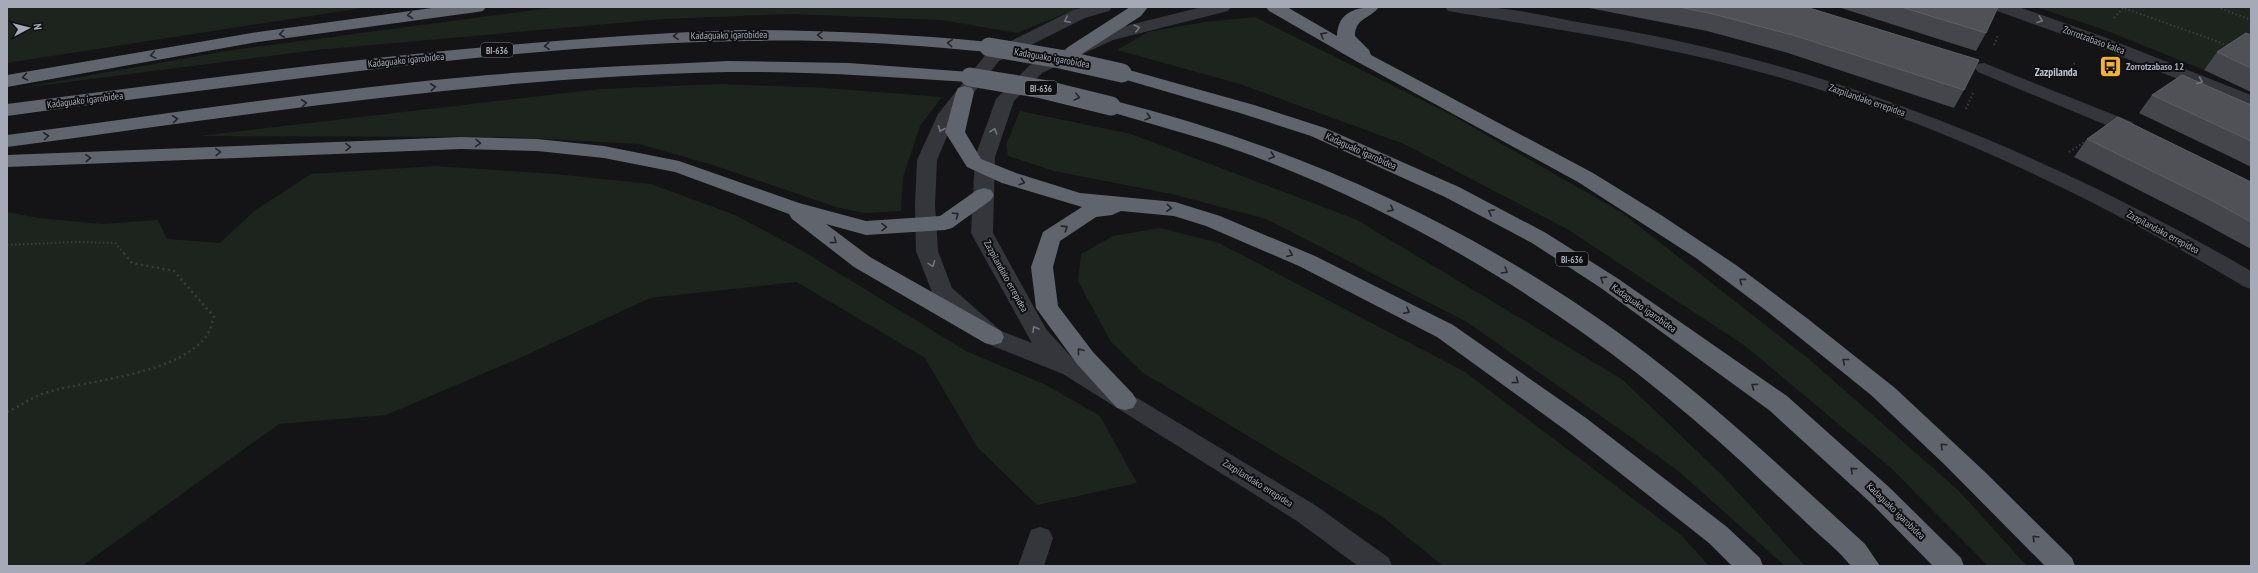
<svg xmlns="http://www.w3.org/2000/svg" width="2258" height="573" font-family="'PT Sans Narrow',sans-serif">
	<style>
		.green { fill: #1c241d }
		.lines { fill: none; stroke-linecap: round; stroke-linejoin: round }
		.path-far1 { stroke: #3b3d42; stroke-width: 2; stroke-dasharray: 1.5 2.5; stroke-linecap: butt }
		.path { stroke: #3b3d42; stroke-width: 2.5; stroke-dasharray: 2 3.5; stroke-linecap: butt }
		.minor { fill: #35363b; fill-rule: evenodd }
		.highway { fill: #60646c; fill-rule: evenodd }
		.highway-bridge { stroke: #60646c; stroke-width: 19 }
		.wall { fill: #45464b }
		.building { fill: #505157; stroke: #5d5f66 }
		.oneway { stroke: #232428 }
		.oneway2 { stroke: #73767f }
		.labels { text-anchor: middle; dominant-baseline: central; stroke-width: 4; stroke-linejoin: round; paint-order: stroke }
		.shield { fill: #0f0f11; stroke: #787c84; stroke-width: 1 }
		.shield-label { font-size: 9px; font-weight: bold; fill: #a5aab6 }
		.street-label { font-size: 10px; fill: #a5aab6; stroke: #0f0f11 }
		.poi-label { font-size: 10px; font-weight: bold; fill: #a5aab6; stroke: #0f0f11; text-anchor: start }
		.neighbourhood-label { font-size: 11px; font-weight: bold; fill: #c6c9d2; stroke: #0f0f11 }
	</style>
	<rect width="100%" height="100%" fill="#141416"/>
	<path class="green" d="M7,7H368L7,63Z
		M557,7H1081L1017,33L941,20L790,14L663,19L316,50L14,89L226,51Z
		M2036,7H2251V58L2204,70L2105,30Z
		M1255,17L1448,113L1621,212L1810,360L1958,490L2027,566H1988L1891,468L1744,345L1567,229L1404,144L1240,84L1117,50L1148,32L1205,22Z
		M720,84L826,88L942,97L920,126L903,177L901,211L864,213L836,207L713,165L639,144L508,137L199,136L600,89Z
		M1020,111L1131,134L1355,219L1623,380L1723,476L1805,566H1785L1676,469L1467,322L1266,219L1172,194L1054,171L1008,156L1006,145Z
		M435,166L555,174L651,184L735,215L801,250L966,351L1046,385L1100,416L1137,483L1037,505L977,447L925,358L797,282L650,298L522,357L386,415L279,424L82,566H7V212L39,218L102,224L158,220L167,239L220,243L254,211L311,174Z
		M1160,228L1219,243L1465,372L1681,535L1709,566H1443L1384,518L1142,372L1111,342L1078,281L1081,254L1113,236Z"/>
	<g class="lines">
		<path class="path-far1" d="M2121,7L2230,46
			M2217,7L2251,20
			M2114,18L2123,8
			M1994,45L1998,35
			M2068,70L2076,62
			M1966,109L1973,93
			M2069,152L2086,141
			M7,245L74,242L115,243L124,253"/>
		<path class="path" d="M7,412C21,406 33,396 48,392C93,379 179,375 208,334C211,329 212,322 214,317L174,271L132,263L123,252"/>
		<path class="minor" d="M1085,7H1112L1109,11L1085,18L999,61L956,115L937,160L935,205L938,251L952,288L1001,331L1032,343L971,233L975,157L996,99L1030,65L1101,32L1202,7H1231L1228,11L1113,40L1042,73L1014,101L995,157L993,233L1046,329L1074,360L1315,505L1389,558L1392,566H1358L1297,521L1063,374L985,343L935,298L932,292L916,251L915,205L917,160L938,114L987,53L1073,10Z
			M1445,7C1458,7 1471,6 1484,7C1521,9 1558,19 1595,25C1827,63 2048,153 2251,271V289L2243,286C2086,192 1915,111 1737,66C1643,42 1549,28 1454,12L1448,11Z
			M1994,7H2019L2104,37L2251,95V108L2092,45L1997,11Z
			M1984,63L2132,122L2135,126L2132,130L2125,132L2118,130L1978,72L1975,68L1978,64Z
			M1040,527L1049,530L1053,538L1044,566H1018L1031,530Z"/>
		<path class="highway" d="M439,7H486L483,11L477,12L258,42L7,87V75L258,32Z
			M1130,7H1148L1141,16L1080,55H1068L1065,51L1068,47Z
			M1266,7H1287L1337,36C1338,10 1358,7 1379,7C1370,19 1355,18 1355,36L1369,50L1371,55L1593,173L1661,215L1736,265L1808,319L1895,388L1985,472L2072,558L2075,566H2045L1945,465L1871,395L1768,312L1696,258L1578,182L1356,61L1269,11Z
			M738,30C822,30 905,34 989,42L995,43L998,47L995,51L989,52C933,47 877,42 821,41C664,38 507,53 351,72C236,86 122,100 7,116V104C250,73 493,39 738,30Z
			M728,61L849,63L970,72L976,73L979,77L976,81L970,82C889,77 808,71 727,72C486,77 246,115 7,147V135C167,114 327,89 488,75C568,68 648,65 728,61Z
			M1122,68L1254,105L1325,128L1459,187L1546,233L1617,278L1787,396L1890,488L1961,558L1964,566H1933L1872,504L1769,410L1601,288L1532,243L1445,197L1311,136L1240,113L1116,77L1113,73L1116,69Z
			M965,86L972,88L974,92L965,132L981,159L1016,173L1080,193L1175,202L1220,216L1315,256L1453,325L1586,418L1727,527L1760,558L1763,566H1732L1709,543L1568,432L1437,337L1299,266L1206,226L1174,216L1121,211L1112,215L1096,217L1060,241L1053,267L1058,306L1093,352L1133,394L1137,401L1133,408L1125,410L1117,408L1077,364L1036,308L1031,267L1043,232L1082,207L1002,183L967,167L945,132L956,92L958,88Z
			M1111,100C1303,148 1489,233 1647,354C1724,413 1794,479 1865,544L1880,566H1851C1840,552 1826,541 1813,529C1790,507 1767,486 1745,465C1600,331 1438,226 1253,156C1205,138 1154,125 1104,110L1102,106L1104,102Z
			M461,137L537,139L604,146L679,161L799,203L866,221L940,216L977,190L984,188L991,190L994,195L991,200L952,228L945,230L866,235L826,224L870,257L1001,331L1004,337L1001,343L993,345L985,343L854,267L792,219L789,214L675,172L604,158L537,151L461,149L7,167V155Z"/>
		<path class="highway-bridge" d="M989,47L1060,59L1122,73
			M970,77L1042,89L1111,106"/>
	</g>
	<path class="wall" d="M1584,7H1806L1964,90L1954,108L1788,53L1707,31Z
		M1838,7H1998L1986,33L1976,51Z
		M2251,35V92L2204,70L2217,52Z
		M2152,95L2251,105V167L2233,158L2139,113Z
		M2087,139L2251,182V249L2194,218L2074,157Z"/>
	<path class="building" d="M1679,7H1806L1979,60L1964,90L1796,36L1713,14Z
		M1901,7H1998L1986,33Z
		M2246,33L2251,35V68L2217,52Z
		M2182,75L2251,105V141L2152,95Z
		M2118,117L2251,182V222L2209,199L2087,139Z"/>
	<defs><path id="oneway-chevron" d="M-2-3.5L2.5 0L-2 3.5" fill="none" stroke-width="1.6" stroke-linecap="round" stroke-linejoin="round"/></defs>
	<g class="oneway">
		<use href="#oneway-chevron" transform="translate(410 15) rotate(173)"/>
		<use href="#oneway-chevron" transform="translate(282 34) rotate(172)"/>
		<use href="#oneway-chevron" transform="translate(820 35) rotate(-179)"/>
		<use href="#oneway-chevron" transform="translate(1323 35) rotate(-151)"/>
		<use href="#oneway-chevron" transform="translate(676 36) rotate(178)"/>
		<use href="#oneway-chevron" transform="translate(950 43) rotate(-175)"/>
		<use href="#oneway-chevron" transform="translate(547 46) rotate(176)"/>
		<use href="#oneway-chevron" transform="translate(153 55) rotate(170)"/>
		<use href="#oneway-chevron" transform="translate(25 77) rotate(170)"/>
		<use href="#oneway-chevron" transform="translate(433 87) rotate(-6)"/>
		<use href="#oneway-chevron" transform="translate(1077 97) rotate(14)"/>
		<use href="#oneway-chevron" transform="translate(304 103) rotate(-7)"/>
		<use href="#oneway-chevron" transform="translate(1148 117) rotate(17)"/>
		<use href="#oneway-chevron" transform="translate(175 119) rotate(-7)"/>
		<use href="#oneway-chevron" transform="translate(46 136) rotate(-7)"/>
		<use href="#oneway-chevron" transform="translate(478 143) rotate(2)"/>
		<use href="#oneway-chevron" transform="translate(348 147) rotate(-2)"/>
		<use href="#oneway-chevron" transform="translate(218 152) rotate(-2)"/>
		<use href="#oneway-chevron" transform="translate(1272 156) rotate(19)"/>
		<use href="#oneway-chevron" transform="translate(88 158) rotate(-3)"/>
		<use href="#oneway-chevron" transform="translate(1022 182) rotate(17)"/>
		<use href="#oneway-chevron" transform="translate(1169 208) rotate(5)"/>
		<use href="#oneway-chevron" transform="translate(1391 209) rotate(27)"/>
		<use href="#oneway-chevron" transform="translate(1491 212) rotate(-152)"/>
		<use href="#oneway-chevron" transform="translate(956 215) rotate(-35)"/>
		<use href="#oneway-chevron" transform="translate(884 227) rotate(-2)"/>
		<use href="#oneway-chevron" transform="translate(1065 228) rotate(-33)"/>
		<use href="#oneway-chevron" transform="translate(834 241) rotate(37)"/>
		<use href="#oneway-chevron" transform="translate(1290 254) rotate(23)"/>
		<use href="#oneway-chevron" transform="translate(1505 271) rotate(31)"/>
		<use href="#oneway-chevron" transform="translate(1603 279) rotate(-147)"/>
		<use href="#oneway-chevron" transform="translate(1742 281) rotate(-144)"/>
		<use href="#oneway-chevron" transform="translate(1407 311) rotate(27)"/>
		<use href="#oneway-chevron" transform="translate(1080 351) rotate(-127)"/>
		<use href="#oneway-chevron" transform="translate(1845 361) rotate(-141)"/>
		<use href="#oneway-chevron" transform="translate(1516 381) rotate(36)"/>
		<use href="#oneway-chevron" transform="translate(1754 386) rotate(-144)"/>
		<use href="#oneway-chevron" transform="translate(1943 446) rotate(-137)"/>
		<use href="#oneway-chevron" transform="translate(1853 470) rotate(-138)"/>
		<use href="#oneway-chevron" transform="translate(2035 538) rotate(-134)"/>
	</g>
	<g class="oneway2">
		<use href="#oneway-chevron" transform="translate(1067 20) rotate(154)"/>
		<use href="#oneway-chevron" transform="translate(2040 20) rotate(20)"/>
		<use href="#oneway-chevron" transform="translate(1137 28) rotate(-14)"/>
		<use href="#oneway-chevron" transform="translate(2200 81) rotate(23)"/>
		<use href="#oneway-chevron" transform="translate(941 129) rotate(113)"/>
		<use href="#oneway-chevron" transform="translate(994 131) rotate(-71)"/>
		<use href="#oneway-chevron" transform="translate(932 264) rotate(69)"/>
		<use href="#oneway-chevron" transform="translate(1035 329) rotate(-120)"/>
	</g>
	<defs>
		<symbol id="bus-square" viewBox="-11 -11 22 22"><rect x="-9" y="-9" width="18" height="18" rx="4" fill="#f8b12a" stroke="#0f0f11"/><path d="M-5-6H5V4H4V6H2V4H-2V6H-4V4H-5ZM-3.5-4V0h7V-4ZM-3.5 1.2v1.5H-2V1.2ZM2 1.2v1.5H3.5V1.2Z" fill="#111"/></symbol>
	</defs>
	<g fill-rule="evenodd">
		<use href="#bus-square" x="2098" y="54" width="25" height="25"/>
	</g>
	<g class="labels">
		<g class="shield">
			<rect x="481" y="43" width="32" height="14" rx="3"/>
			<rect x="1025" y="81" width="32" height="14" rx="3"/>
			<rect x="1556" y="252" width="32" height="14" rx="3"/>
		</g>
		<g class="shield-label">
			<text x="497" y="50">BI-636</text>
			<text x="1041" y="88">BI-636</text>
			<text x="1572" y="259">BI-636</text>
		</g>
		<g class="street-label">
			<text transform="translate(729 35) rotate(-1)">Kadaguako igarobidea</text>
			<text transform="translate(2094 40) rotate(20)">Zorrotzabaso kalea</text>
			<text transform="translate(1052 58) rotate(10)">Kadaguako igarobidea</text>
			<text transform="translate(406 60) rotate(-6)">Kadaguako igarobidea</text>
			<text transform="translate(85 100) rotate(-7)">Kadaguako igarobidea</text>
			<text transform="translate(1867 100) rotate(19)">Zazpilandako errepidea</text>
			<text transform="translate(1361 151) rotate(24)">Kadaguako igarobidea</text>
			<text transform="translate(2163 232) rotate(28)">Zazpilandako errepidea</text>
			<text transform="translate(1006 276) rotate(61)">Zazpilandako errepidea</text>
			<text transform="translate(1644 308) rotate(35)">Kadaguako igarobidea</text>
			<text transform="translate(1258 483) rotate(32)">Zazpilandako errepidea</text>
			<text transform="translate(1896 511) rotate(44)">Kadaguako igarobidea</text>
		</g>
		<g class="poi-label">
			<text x="2126" y="66">Zorrotzabaso 12</text>
		</g>
		<g class="neighbourhood-label">
			<text x="2056" y="72">Zazpilanda</text>
		</g>
	</g>
	<rect width="2258" height="573" fill="none" stroke="#a5aab6" stroke-width="16"/>
	<g transform="translate(28 28) rotate(83)" stroke="#0f0f11" stroke-width="3" paint-order="stroke">
	<path d="M0-3L7 15L0 10L-7 15Z" fill="#a5aab6"/>
	<text y="-6" font-size="11" font-weight="bold" text-anchor="middle" fill="#a5aab6">N</text>
	</g>
</svg>
